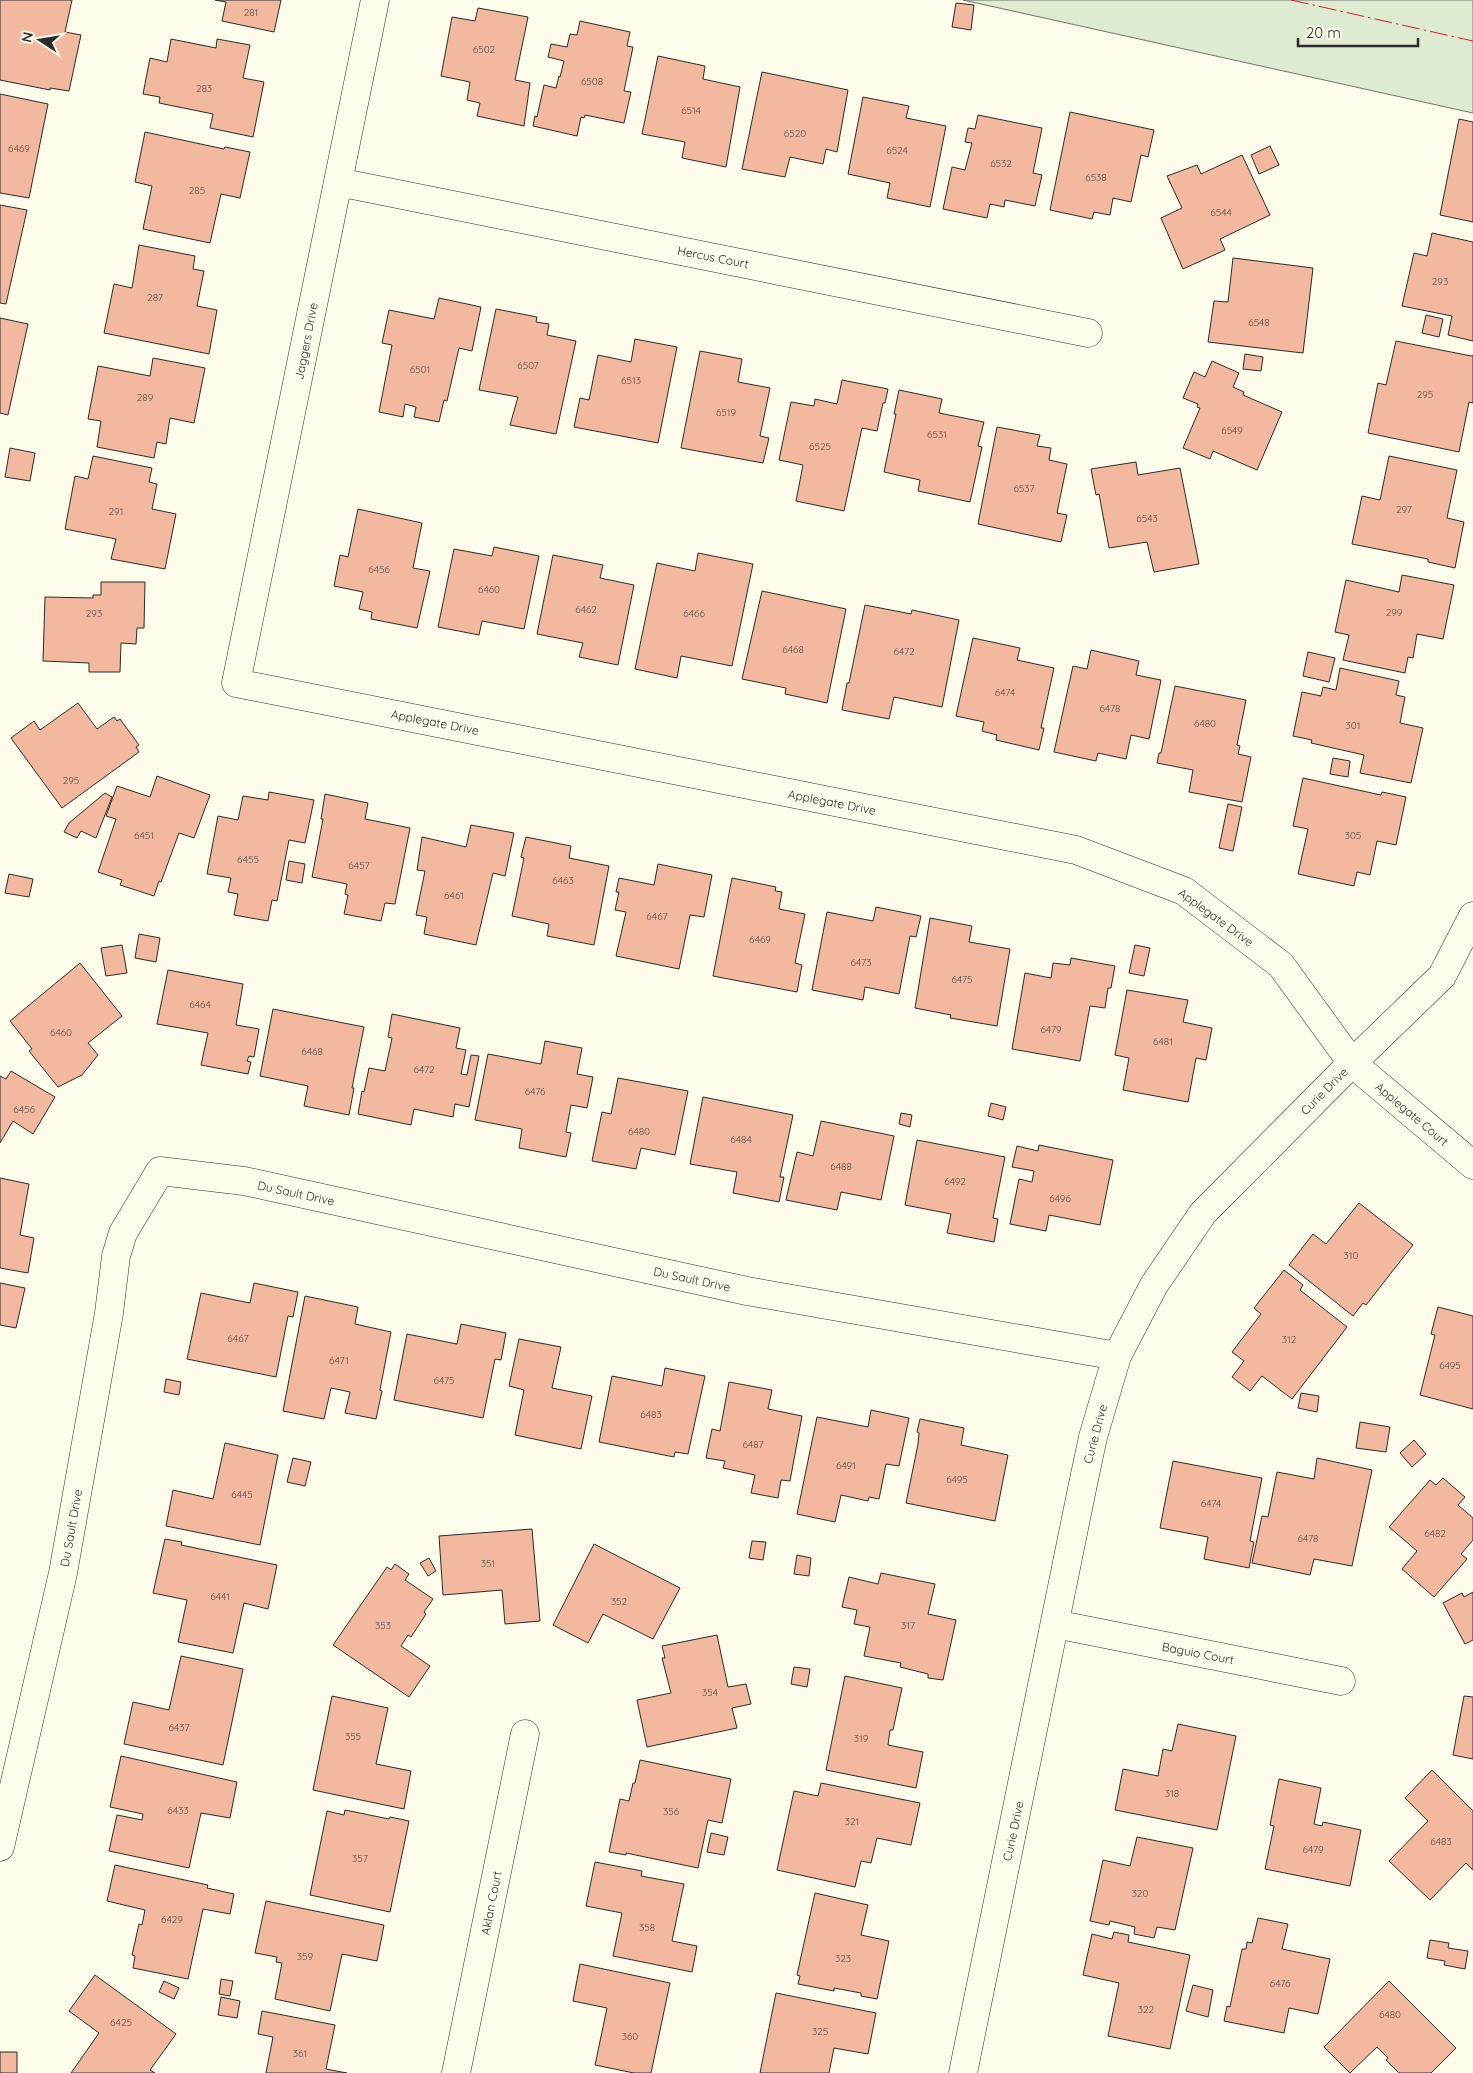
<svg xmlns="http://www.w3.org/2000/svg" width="1473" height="2073" font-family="Quicksand,sans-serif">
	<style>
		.green { fill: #deebd1; stroke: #74746e }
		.building { fill: #f2b8a0; stroke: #2b2b2b }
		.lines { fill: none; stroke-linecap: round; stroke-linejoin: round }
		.minor-casing { stroke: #2b2b2b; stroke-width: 29 }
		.minor { stroke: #fdfbea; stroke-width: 28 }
		.power { stroke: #c62828; stroke-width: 1; stroke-dasharray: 18 4 2.5 4; stroke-linecap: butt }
		.labels { text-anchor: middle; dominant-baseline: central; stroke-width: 4; stroke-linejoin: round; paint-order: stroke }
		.number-label { font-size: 10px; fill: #5d4e48 }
		.street-label { font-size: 12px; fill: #2b2b2b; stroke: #fdfbea }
	</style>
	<rect width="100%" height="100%" fill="#fdfbea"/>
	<path class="green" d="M963,0H1473V113Z"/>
	<path class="building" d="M0,0H72L65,32L81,35L69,91L50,88V90L0,80Z
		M215,0H281L274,32L222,21L226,2Z
		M956,3L974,5L971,30L952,27Z
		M478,8L528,17L515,80L530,83L524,126L477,116L480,103L467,100L470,82L441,76L452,17L475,21Z
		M580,21L630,32L627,46L633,47L624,91L631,92L624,123L585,115L584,118L581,117L577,136L533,126L535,116L537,117L544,85L556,88L559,76L560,77L564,61L548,57L551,44L567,47L570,34L577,35Z
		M171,39L216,48L217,39L250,45L243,78L264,82L253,137L210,128L213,114L159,103L160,97L143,94L150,58L167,62Z
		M658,56L705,66L703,79L740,87L726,167L682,158L685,142L642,134Z
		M762,72L848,90L837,152L826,149L823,164L790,157L785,177L742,169Z
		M0,94L48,104L29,198L0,193Z
		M863,97L909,106L906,118L946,126L930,207L887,198L890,183L848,174Z
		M1070,112L1154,130L1148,157L1141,155L1131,202L1113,198L1110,215L1094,212L1092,219L1050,210Z
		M978,115L1042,128L1033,173L1042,175L1035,206L1005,200L1004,207L990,204L987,218L943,209L952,167L965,170L972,143L965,142L968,128L975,129Z
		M1459,119L1473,122V222L1440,215Z
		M145,132L224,149L225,147L250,152L240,198L221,194L210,243L143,229L152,186L135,182Z
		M1270,146L1279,165L1259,174L1251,155Z
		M1242,155L1270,215L1220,239L1225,250L1183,269L1161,218L1182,208L1167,176L1197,165L1201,174Z
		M0,205L27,210L6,304L0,303Z
		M1432,233L1473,242V341L1448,335L1452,316L1402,306L1414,253L1427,256Z
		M139,245L195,256L193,269L204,271L197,306L217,310L209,354L104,333L114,284L132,288Z
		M1233,258L1313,268L1303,353L1208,342L1214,301L1228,302Z
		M439,298L481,307L472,351L459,348L447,401L444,400L439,422L414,417L416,407L405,404L403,417L379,412L392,345L382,343L389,310L434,319Z
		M496,309L537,317L536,322L549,324L547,335L576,341L556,434L510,425L518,397L479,390Z
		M1426,315L1443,319L1439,337L1422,333Z
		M0,318L28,324L8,415L0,413Z
		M635,339L677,347L658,443L574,427L580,398L589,400L598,355L631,362Z
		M1396,341L1471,356L1473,355V403L1469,402L1459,452L1368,433L1378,383L1386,385Z
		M700,351L742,359L738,382L770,388L760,436L769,438L763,463L681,448Z
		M1245,354L1263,357L1261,371L1243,369Z
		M153,358L205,368L194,423L170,418L166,444L157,442L154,458L97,447L101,421L88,419L98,366L150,376Z
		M1212,361L1239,373L1233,387L1244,392L1243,395L1282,412L1257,470L1213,451L1210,459L1183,448L1200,408L1197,407L1198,404L1183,398L1194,372L1205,377Z
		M842,380L888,389L885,403H883L877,431L862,428L844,511L796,501L803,465L779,460L791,402L814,406L815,399L837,404Z
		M899,390L942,399L939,413L984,422L978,446L982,447L970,502L918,491L920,480L884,472L896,414H894Z
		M997,427L1040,435L1037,446L1051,448L1049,460L1067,464L1057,513L1067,515L1061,542L978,524Z
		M10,448L35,453L30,481L5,477Z
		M93,456L152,468L149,482L157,484L152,509L176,514L165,569L111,559L116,539L65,529L75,476L88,479Z
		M1389,456L1457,470L1447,518L1464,522L1455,568L1428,562V559L1352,544L1362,496L1380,500Z
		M1136,462L1138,475L1180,468L1199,564L1154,572L1147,542L1109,548L1099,494L1096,495L1091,469Z
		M358,509L422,523L413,568L430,571L417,628L371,619L372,612L359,609L363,592L334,586L340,555L348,557Z
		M494,547L539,556L524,629L482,621L479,635L438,627L454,549L492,556Z
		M698,553L753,564L732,666L681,656L677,678L635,669L657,563L695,571Z
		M553,555L603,565L600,578L634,585L618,665L579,657L583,643L537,634Z
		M1402,575L1454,585L1443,639L1417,634L1413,658L1408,657L1405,673L1343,660L1349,635L1335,632L1346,580L1399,592Z
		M101,582H145L144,628H137L136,644L121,643L120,672H89V663L43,661L45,597L93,598V595H101Z
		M762,591L846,609L827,703L785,694L786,688L742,679Z
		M865,605L911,614L912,610L959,620L942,707L894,697L889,719L842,710L847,683H849Z
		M973,638L1020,648L1017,660L1054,668L1041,728H1044L1039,750L996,740L997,735L982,731L984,722L956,716Z
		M1091,650L1139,661L1136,675L1161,680L1149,739L1131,735L1126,759L1098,753L1096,761L1054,752L1073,666L1087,669Z
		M1308,652L1335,658L1329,682L1303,676Z
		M1340,668L1399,681L1396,695L1405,697L1400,723L1423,728L1411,783L1360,773L1364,755L1311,743L1312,740L1293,736L1302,692L1321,696L1323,687L1336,690Z
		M1175,686L1246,700L1237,745L1240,746L1238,754L1251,757L1242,802L1189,792L1193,770L1157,763L1159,753H1161Z
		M78,703L97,729L114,717L117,721L120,719L139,745L136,747L139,752L62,808L11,738L34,721L40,730Z
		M1333,758L1350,761L1348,777L1330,774Z
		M157,776L210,795L194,838L179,833L161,882L159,881L154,896L120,885L122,880L98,872L116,819L106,816L117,786L150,797Z
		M1303,778L1381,795L1382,792L1406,797L1396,845L1377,841L1370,875L1357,872L1354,886L1298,874L1308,829L1293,826Z
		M269,792L314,800L305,843L289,840L277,901L272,900L268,921L234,915L238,894L228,892L231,878L207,874L218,816L238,820L243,796L268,800Z
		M105,793L112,797L96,838L81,831L77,838L64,832L69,823Z
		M325,794L368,803L365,819L410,828L395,904L385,903L381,921L344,914L348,895L345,894L347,884L312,877L323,819H321Z
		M1228,804L1242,807L1233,851L1219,848Z
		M471,825L514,833L505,876L493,873L476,945L424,934L427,917L416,915L425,871L417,870L422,837L466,847Z
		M526,837L571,846L569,858L609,866L594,945L547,936L549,924L512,916L524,858L521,857Z
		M289,861L305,864L302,883L286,880Z
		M658,864L712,875L704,917L690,915L679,969L616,956L626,912L615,910L619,892H616L619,878L654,885Z
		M9,874L33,879L29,897L5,893Z
		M732,878L776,887L775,891L782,892L779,909L805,914L795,963L802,965L797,992L713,976Z
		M876,907L921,916L916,937L910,936L899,994L865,987L863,1000L812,990L827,912L873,921Z
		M930,918L972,926L969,942L1010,949L997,1026L950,1018L951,1015L915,1008Z
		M139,934L160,938L156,962L135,958Z
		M122,945L127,973L106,976L101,948Z
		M1135,945L1150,948L1144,976L1129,973Z
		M1071,958L1115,966L1111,988H1108L1105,1008L1090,1006L1080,1061L1012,1049L1025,973L1051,978L1053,963L1070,965Z
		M80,963L122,1016L88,1043L98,1055L82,1075L58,1087L29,1051L32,1049L10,1021Z
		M168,970L243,984L236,1025L259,1029L254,1057L249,1056L247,1061L251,1062L248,1074L201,1065L208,1033L157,1024Z
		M1127,990L1188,1000L1183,1022L1212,1028L1206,1060L1196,1058L1188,1102L1123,1090L1129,1058L1115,1055Z
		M273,1009L364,1027L352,1088H354L349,1115L304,1106L308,1086L260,1076Z
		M392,1014L460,1028L456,1048L466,1050L461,1074L467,1075L471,1055L479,1056L469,1107L455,1104L453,1117L414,1109L411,1125L358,1114L362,1091L364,1092L369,1068L385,1071L392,1038L388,1037Z
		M545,1041L582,1048L577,1074L593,1077L587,1108L571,1105L566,1132L571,1133L566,1157L519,1148L522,1129L475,1120L488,1054L541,1064Z
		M11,1071L55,1097L33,1134L13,1121L0,1143V1076L6,1079Z
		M618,1078L688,1091L675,1155L641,1148L636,1169L592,1161L602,1112L611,1114Z
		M703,1097L793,1115L780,1177H784L779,1202L733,1193L737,1172L690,1164Z
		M991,1103L1006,1107L1003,1120L988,1116Z
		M901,1113L912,1115L910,1127L899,1124Z
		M821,1121L894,1136L881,1200L841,1192L837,1210L786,1200L797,1152L813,1156Z
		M917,1140L1005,1157L993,1218L998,1219L994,1242L947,1233L951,1214L905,1205Z
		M1039,1145L1113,1160L1100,1225L1049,1215L1046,1231L1010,1224L1019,1179L1032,1182L1034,1171L1012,1167L1017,1146L1038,1151Z
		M0,1178L29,1184L20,1235L34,1238L28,1273L0,1268Z
		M1359,1203L1413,1245L1366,1305L1363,1303L1353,1316L1289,1265L1313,1234L1326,1244Z
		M1284,1270L1303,1285L1300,1290L1347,1327L1292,1399L1262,1376L1250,1391L1232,1377L1244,1361L1232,1352L1261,1314L1254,1308Z
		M0,1283L25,1288L16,1328L0,1325Z
		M254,1283L298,1292L293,1317L288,1316L276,1377L187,1359L201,1293L250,1303Z
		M305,1296L358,1307L355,1324L391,1332L380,1390L382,1391L376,1419L345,1413L350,1392L331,1388L324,1419L283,1411Z
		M1438,1307L1473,1316V1409L1420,1395L1435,1335L1431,1334Z
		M461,1324L506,1333L501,1360L495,1359L483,1418L394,1400L407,1334L457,1344Z
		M519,1339L561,1347L552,1388L592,1396L581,1449L515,1435L524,1390L509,1386Z
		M665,1368L705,1376L688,1454L675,1452L674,1457L599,1442L612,1376L662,1386Z
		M166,1379L181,1382L179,1395L164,1392Z
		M729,1382L772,1390L768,1409L802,1416L790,1481L781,1480L778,1498L751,1493L755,1475L723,1468L725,1461L706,1458L712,1429L720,1431Z
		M1301,1393L1319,1396L1317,1412L1298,1408Z
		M871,1410L909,1418L899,1466L886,1464L879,1499L869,1497L868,1501L841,1495L835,1522L797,1514L817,1417L868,1427Z
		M920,1419L964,1428L961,1445L1008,1455L995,1521L906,1503L918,1444L919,1433L917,1432Z
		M1360,1422L1390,1427L1386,1452L1356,1448Z
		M1414,1440L1426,1454L1412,1467L1400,1453Z
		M225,1443L278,1455L260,1545L166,1526L173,1490L213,1499Z
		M293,1458L311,1462L305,1486L287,1482Z
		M1317,1458L1372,1470L1352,1566L1314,1559L1310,1575L1252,1563L1262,1516L1268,1517L1277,1472L1314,1479Z
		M1173,1461L1262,1478L1250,1541L1254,1542L1249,1568L1204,1559L1208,1537L1160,1528Z
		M1443,1478L1465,1497L1458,1505L1473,1518V1540L1461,1554L1467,1559L1434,1597L1402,1569L1417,1551L1389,1527L1430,1480L1436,1485Z
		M532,1529L540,1621L505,1624L502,1590L443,1595L439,1536Z
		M165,1539L182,1542L181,1545L277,1565L268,1609L244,1603L233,1653L178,1642L187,1600L153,1593Z
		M752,1541L766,1542L763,1560L749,1558Z
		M594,1544L680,1588L653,1639L603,1614L588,1643L553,1625Z
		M797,1555L811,1558L809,1576L794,1574Z
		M429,1558L436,1571L428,1576L420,1563Z
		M395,1564L409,1574L405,1580L433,1599L424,1612L426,1614L411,1637L408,1635L401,1646L430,1666L409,1697L333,1645L387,1567L391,1570Z
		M881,1573L935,1584L928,1614L956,1620L943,1680L928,1678V1674L900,1667L901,1663L864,1656L870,1627L854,1624L857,1610L842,1607L849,1577L878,1584Z
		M1473,1592V1640L1465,1644L1443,1603L1462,1593L1464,1597Z
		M717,1635L728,1687L746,1684L751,1704L732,1708L737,1728L647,1747L637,1700L671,1693L662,1658H665L662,1646Z
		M181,1656L243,1669L223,1765L124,1744L133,1702L169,1710Z
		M794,1667L810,1669L807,1687L791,1684Z
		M845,1676L902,1688L893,1730H890L888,1745L923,1752L916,1788L826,1770Z
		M332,1696L388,1708L376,1764L411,1771L404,1809L313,1790Z
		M1464,1696L1473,1697V1759L1453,1755Z
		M1178,1724L1236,1736L1217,1830L1115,1810L1123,1769L1158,1776L1163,1749L1172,1751Z
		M121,1756L237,1782L230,1818L201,1813L189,1868L109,1851L117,1815L142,1820L143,1814L110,1807Z
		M640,1760L731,1779L722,1823L708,1820L698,1868L626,1853V1855L609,1852L620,1799L629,1801L633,1783H635Z
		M1432,1770L1473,1811V1870L1466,1863L1430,1900L1389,1861L1428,1821L1405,1798Z
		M1279,1779L1321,1788L1314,1824L1322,1826L1323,1822L1361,1830L1350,1886L1265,1869L1274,1826L1270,1825Z
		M821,1783L920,1803L911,1845L877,1838L871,1863L861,1861L855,1887L777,1870L794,1791L818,1796Z
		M345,1810L389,1819L390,1817L409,1821L390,1912L310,1895L327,1811L344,1815Z
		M711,1833L728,1837L724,1855L707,1852Z
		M1137,1837L1193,1848L1175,1930L1157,1927L1154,1938L1134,1934L1135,1927L1110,1921L1109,1925L1090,1921L1103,1860L1130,1866Z
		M595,1862L642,1871L641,1876L684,1884L672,1941L697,1946L692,1972L613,1956L622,1913L586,1906Z
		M115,1865L208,1885L207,1888L234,1894L230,1914L203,1909L188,1979L133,1968L135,1956L132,1955L139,1924L142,1925L145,1910L107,1901Z
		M815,1893L868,1905L861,1935L889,1941L877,1999L861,1996V1993L834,1988V1991L798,1984L800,1976L797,1975Z
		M266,1901L384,1925L377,1961L342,1954L330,2011L275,1999L282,1963L276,1962L277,1957L255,1953Z
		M1258,1918L1288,1924L1282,1949L1330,1959L1318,2014L1289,2008L1284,2033L1224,2021L1227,2006L1230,2007L1242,1949H1246L1247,1942L1252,1943Z
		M1114,1932L1129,1935L1128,1942L1190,1955L1170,2049L1108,2036L1119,1983L1083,1975L1092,1934L1112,1939Z
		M1430,1940L1449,1943L1448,1948L1468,1951L1465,1969L1444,1965L1445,1961L1427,1958Z
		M580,1964L670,1983L651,2073H634L595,2065L607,2008L573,2001Z
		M95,1975L176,2034L150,2070L155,2073H71L99,2033L69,2011Z
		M221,1979L233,1981L230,1996L219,1994Z
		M164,1981L179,1988L174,1999L159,1992Z
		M1389,1981L1456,2048L1431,2073H1399L1386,2060L1388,2058L1377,2047L1350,2073L1324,2047Z
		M1193,1985L1213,1990L1208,2017L1186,2011Z
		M776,1993L876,2013L868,2054L834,2048L829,2073H760Z
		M221,1997L240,2001L237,2018L218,2015Z
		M262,2011L335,2025L326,2069L347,2073H266L273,2037L258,2034Z
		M0,2052H17V2073H0Z"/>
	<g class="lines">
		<defs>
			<path id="minor" d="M375,0L236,683L1076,850L1184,891L1281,965L1352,1063L1473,1165
				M338,182L1088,333
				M1055,1624L1341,1681
				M0,1847L63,1573L109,1313L116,1256L123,1233L160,1171L244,1181L747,1291L1117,1356
				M456,2073L525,1734
				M963,2073L1083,1484L1093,1437L1117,1356L1154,1285L1203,1213L1352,1063L1442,976L1473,916"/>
		</defs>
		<use href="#minor" class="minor-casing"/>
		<use href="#minor" class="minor"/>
		<path class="power" d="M1291,0L1473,41"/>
	</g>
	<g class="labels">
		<g class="number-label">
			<text x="251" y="12">281</text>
			<text x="484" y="49">6502</text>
			<text x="592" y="81">6508</text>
			<text x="204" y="88">283</text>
			<text x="691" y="110">6514</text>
			<text x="795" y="133">6520</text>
			<text x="19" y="148">6469</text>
			<text x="897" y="150">6524</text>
			<text x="1001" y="163">6532</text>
			<text x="1096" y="177">6538</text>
			<text x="197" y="190">285</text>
			<text x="1221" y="212">6544</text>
			<text x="1440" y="281">293</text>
			<text x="155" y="297">287</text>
			<text x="1259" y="322">6548</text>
			<text x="528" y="365">6507</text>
			<text x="420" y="369">6501</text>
			<text x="631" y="380">6513</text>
			<text x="1425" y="394">295</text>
			<text x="145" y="397">289</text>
			<text x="726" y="412">6519</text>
			<text x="1232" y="430">6549</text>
			<text x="937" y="434">6531</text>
			<text x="820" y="446">6525</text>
			<text x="1024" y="488">6537</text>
			<text x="1404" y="509">297</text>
			<text x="116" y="511">291</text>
			<text x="1147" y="518">6543</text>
			<text x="379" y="569">6456</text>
			<text x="489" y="589">6460</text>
			<text x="586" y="609">6462</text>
			<text x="1394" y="612">299</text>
			<text x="94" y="613">293</text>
			<text x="694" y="613">6466</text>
			<text x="793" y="649">6468</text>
			<text x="904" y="651">6472</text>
			<text x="1005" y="692">6474</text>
			<text x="1110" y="708">6478</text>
			<text x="1205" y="723">6480</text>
			<text x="1353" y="725">301</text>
			<text x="71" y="780">295</text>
			<text x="144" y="835">6451</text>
			<text x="1353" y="835">305</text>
			<text x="248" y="859">6455</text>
			<text x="359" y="865">6457</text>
			<text x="563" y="880">6463</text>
			<text x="454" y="895">6461</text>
			<text x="657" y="916">6467</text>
			<text x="760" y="939">6469</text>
			<text x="861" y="962">6473</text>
			<text x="962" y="979">6475</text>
			<text x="200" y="1004">6464</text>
			<text x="1051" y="1029">6479</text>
			<text x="61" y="1032">6460</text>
			<text x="1163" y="1041">6481</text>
			<text x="312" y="1051">6468</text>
			<text x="424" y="1069">6472</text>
			<text x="535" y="1091">6476</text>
			<text x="24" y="1109">6456</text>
			<text x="639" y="1131">6480</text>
			<text x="741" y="1139">6484</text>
			<text x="841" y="1166">6488</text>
			<text x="955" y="1181">6492</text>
			<text x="1060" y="1198">6496</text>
			<text x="1351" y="1255">310</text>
			<text x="238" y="1338">6467</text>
			<text x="1289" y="1339">312</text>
			<text x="339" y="1360">6471</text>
			<text x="1450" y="1365">6495</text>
			<text x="444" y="1380">6475</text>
			<text x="651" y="1414">6483</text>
			<text x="753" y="1444">6487</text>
			<text x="846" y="1465">6491</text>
			<text x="957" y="1479">6495</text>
			<text x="242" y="1494">6445</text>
			<text x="1211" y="1503">6474</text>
			<text x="1435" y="1533">6482</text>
			<text x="1308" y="1538">6478</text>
			<text x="488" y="1563">351</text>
			<text x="220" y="1596">6441</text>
			<text x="619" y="1601">352</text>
			<text x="383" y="1625">353</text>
			<text x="908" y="1625">317</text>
			<text x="710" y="1692">354</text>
			<text x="179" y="1727">6437</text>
			<text x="353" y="1736">355</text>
			<text x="861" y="1738">319</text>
			<text x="1172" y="1793">318</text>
			<text x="178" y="1810">6433</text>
			<text x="671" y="1811">356</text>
			<text x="852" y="1821">321</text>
			<text x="1441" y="1841">6483</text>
			<text x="1313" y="1849">6479</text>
			<text x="360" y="1858">357</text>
			<text x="1140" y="1893">320</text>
			<text x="172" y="1919">6429</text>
			<text x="647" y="1927">358</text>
			<text x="305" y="1956">359</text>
			<text x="843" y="1958">323</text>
			<text x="1280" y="1983">6476</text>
			<text x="1146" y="2009">322</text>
			<text x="1390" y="2014">6480</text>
			<text x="121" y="2022">6425</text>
			<text x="820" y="2031">325</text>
			<text x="630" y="2036">360</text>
			<text x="300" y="2053">361</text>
		</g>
		<g class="street-label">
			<text transform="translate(713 257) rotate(11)">Hercus Court</text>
			<text transform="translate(306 341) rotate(-79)">Jaggers Drive</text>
			<text transform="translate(435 722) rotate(11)">Applegate Drive</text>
			<text transform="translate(832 802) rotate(11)">Applegate Drive</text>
			<text transform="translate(1216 917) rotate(36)">Applegate Drive</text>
			<text transform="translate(1324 1091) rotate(-45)">Curie Drive</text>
			<text transform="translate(1412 1114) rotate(40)">Applegate Court</text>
			<text transform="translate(296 1193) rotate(12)">Du Sault Drive</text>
			<text transform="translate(692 1279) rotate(12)">Du Sault Drive</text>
			<text transform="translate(1095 1434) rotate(-75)">Curie Drive</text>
			<text transform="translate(71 1528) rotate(-80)">Du Sault Drive</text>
			<text transform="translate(1198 1653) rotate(11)">Baguio Court</text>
			<text transform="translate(1013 1831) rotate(-78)">Curie Drive</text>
			<text transform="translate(491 1903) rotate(-79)">Aklan Court</text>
		</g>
	</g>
	<g transform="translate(40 40) rotate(282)" stroke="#fdfbea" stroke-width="4" paint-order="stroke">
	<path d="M0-4L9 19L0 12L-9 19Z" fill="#2b2b2b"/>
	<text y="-8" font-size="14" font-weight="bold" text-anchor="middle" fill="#2b2b2b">N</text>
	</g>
	<path d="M1298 38v8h120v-8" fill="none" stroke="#2b2b2b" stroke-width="2.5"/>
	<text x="1306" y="38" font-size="15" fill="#2b2b2b" stroke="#fdfbea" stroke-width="4" paint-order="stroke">20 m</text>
</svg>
